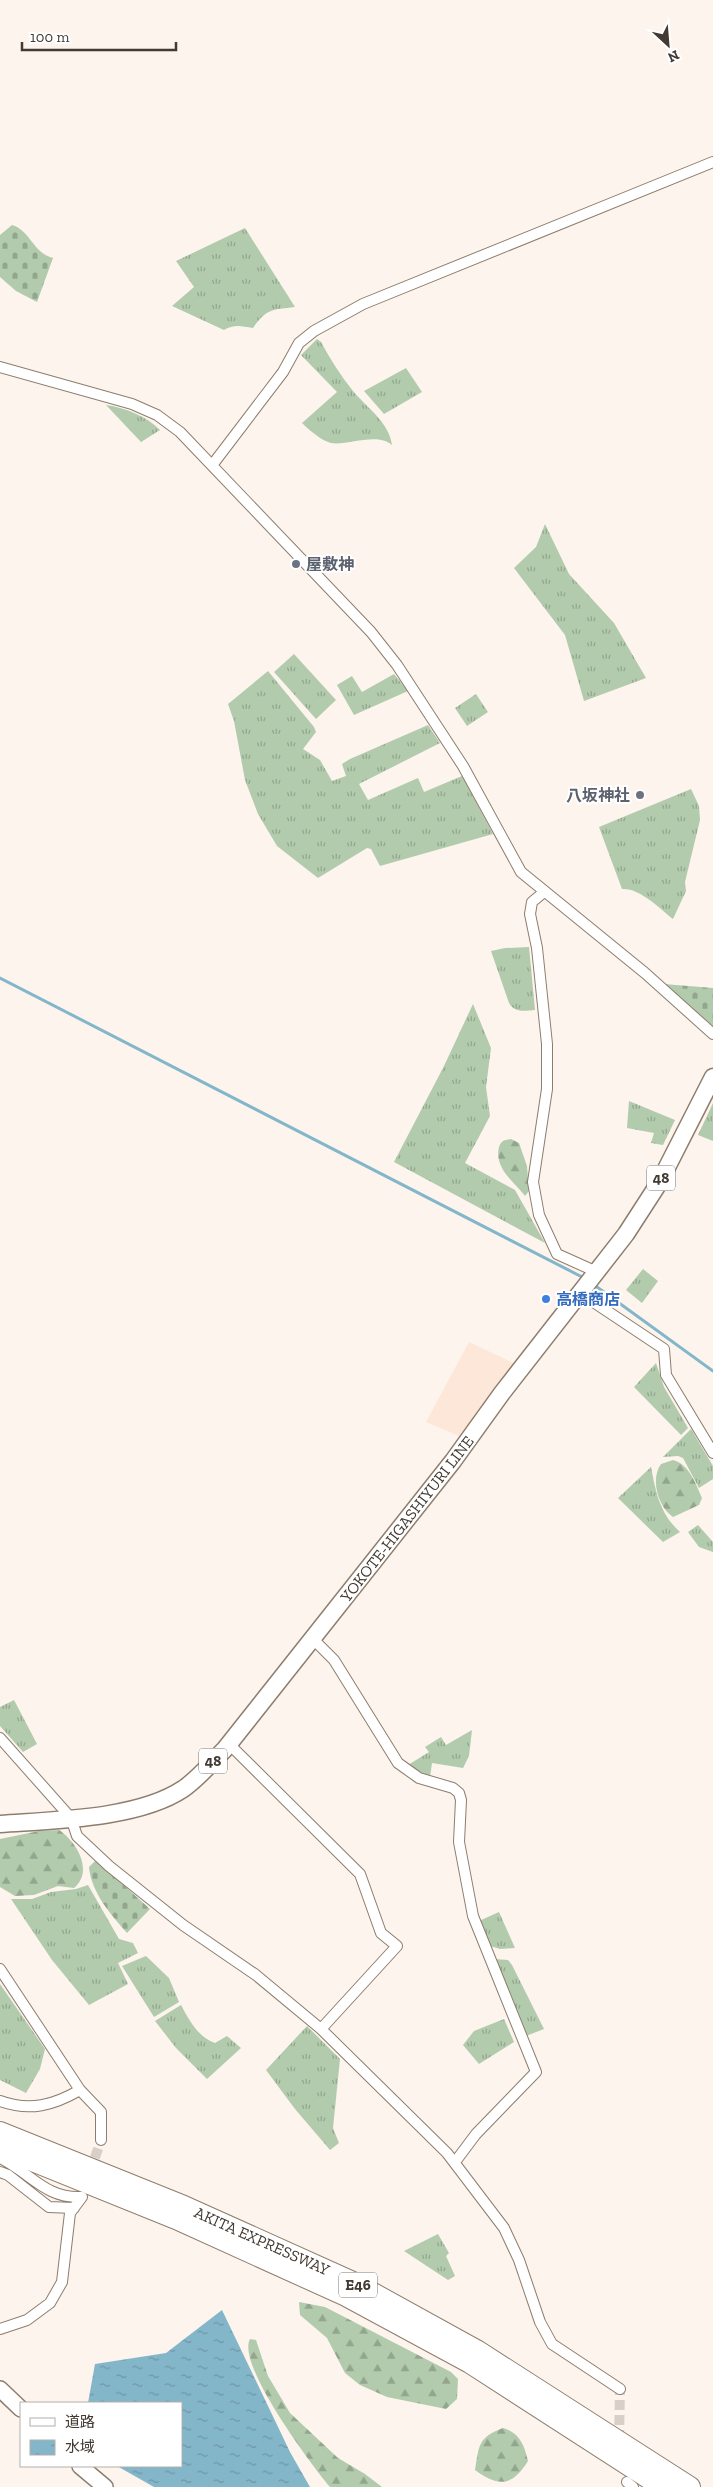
<svg xmlns="http://www.w3.org/2000/svg" width="713" height="2487" font-family="'Zilla Slab','Noto Sans JP',serif">
	<style>
		.commercial { fill: #fde7d9 }
		.grass { fill: url(#grass-tufts) }
		.forest { fill: url(#forest-firs) }
		.cemetery { fill: url(#cemetery-stones) }
		.water { fill: url(#water-ripples) }
		.lines { fill: none; stroke-linecap: round; stroke-linejoin: round }
		.stream { stroke: #84b6ca; stroke-width: 3 }
		.minor-tunnel { stroke: #d7cfc8; stroke-width: 10; stroke-dasharray: 10 5; stroke-linecap: butt }
		.minor-casing { stroke: #8e7d6c; stroke-width: 12 }
		.secondary-casing { stroke: #8e7d6c; stroke-width: 18 }
		.primary-casing { stroke: #8e7d6c; stroke-width: 19 }
		.motorway-casing { stroke: #8e7d6c; stroke-width: 22 }
		.minor { stroke: #fff; stroke-width: 10 }
		.secondary { stroke: #fff; stroke-width: 15 }
		.primary { stroke: #fff; stroke-width: 16 }
		.motorway { stroke: #fff; stroke-width: 20 }
		.worship-dot { fill: #6b7280; stroke: #fff; stroke-width: 2 }
		.shop-dot { fill: #3f7fe0; stroke: #fff; stroke-width: 2 }
		.labels { text-anchor: middle; dominant-baseline: central; stroke-width: 4; stroke-linejoin: round; paint-order: stroke }
		.shield { fill: #fff; stroke: #7b7570; stroke-width: 1 }
		.shield-label { font-size: 15px; font-weight: bold; fill: #423a33 }
		.worship-label { font-size: 16px; font-weight: bold; fill: #5b616d; stroke: #fff; text-anchor: start }
		.shop-label { font-size: 16px; font-weight: bold; fill: #366cbe; stroke: #fff; text-anchor: start }
		.street-label { font-size: 16px; fill: #423a33; stroke: #fff }
	</style>
	<defs>
		<pattern id="grass-tufts" width="24" height="20" patternUnits="userSpaceOnUse" patternTransform="scale(1.25)"><rect width="24" height="20" fill="#b2cbad"/><path d="M3 7l-1-3M5 7V3M7 7l1-3M15 17l-1-3M17 17v-4M19 17l1-3" fill="none" stroke="#92a68d"/></pattern>
		<pattern id="forest-firs" width="22" height="20" patternUnits="userSpaceOnUse" patternTransform="scale(1.25)"><rect width="22" height="20" fill="#b2cbad"/><path d="M5 1l3.5 6h-7zM16 11l3.5 6h-7z" fill="#92a68d"/></pattern>
		<pattern id="cemetery-stones" width="16" height="16" patternUnits="userSpaceOnUse" patternTransform="scale(1.25)"><rect width="16" height="16" fill="#b2cbad"/><path d="M2 7V4a2 2 0 0 1 4 0v3zM10 15v-3a2 2 0 0 1 4 0v3z" fill="#92a68d"/></pattern>
		<pattern id="water-ripples" width="26" height="14" patternUnits="userSpaceOnUse" patternTransform="scale(1.25)"><rect width="26" height="14" fill="#84b6ca"/><path d="M2 4q2-2 4 0t4 0M15 11q2-2 4 0t4 0" fill="none" stroke="#6e95a5"/></pattern>
	</defs>
	<rect width="100%" height="100%" fill="#fcf4ed"/>
	<path class="commercial" d="M469,1342L514,1363L459,1436L426,1422Z"/>
	<path class="grass" d="M245,228L295,307C272,310 267,308 253,328C241,326 234,324 224,330L172,306L194,287L176,261Z
		M317,339L321,342C330,359 341,376 353,391C367,408 389,422 392,445C377,432 347,446 331,443C322,441 308,429 302,423L337,392L301,355Z
		M406,368L422,392L384,414L364,391Z
		M106,405C126,408 146,416 160,430L141,442Z
		M545,524L569,574L614,623L646,678L584,701L565,635L514,568L536,547Z
		M294,654L336,700L316,719L274,672Z
		M268,671L314,727L316,732L303,749L320,760L332,781L346,776L342,764L350,759L428,725L440,743L359,784L368,800L418,778L424,792L462,776L493,834L380,866L371,849L367,848L318,878L277,846L258,814L245,780L234,721L228,704Z
		M394,674L408,691L354,715L337,685L352,676L362,692Z
		M476,694L488,712L467,726L455,708Z
		M691,789L699,806L700,820L685,882L686,891L673,919C659,908 640,888 622,889L599,827Z
		M529,947L535,1010C524,1011 515,1013 509,1003L491,951L505,948Z
		M473,1004L491,1048L486,1087L490,1116L465,1163L515,1190L545,1243L394,1162L444,1066Z
		M629,1101L675,1120L663,1145L651,1143L654,1133L627,1128Z
		M713,1103V1141L698,1135Z
		M643,1269L658,1281L642,1303L626,1290Z
		M656,1363L664,1387L688,1428L681,1435L634,1387Z
		M691,1429L713,1466V1479L699,1488L683,1458L678,1456L663,1457Z
		M651,1467C656,1493 660,1514 680,1532L663,1542L618,1498Z
		M698,1525L713,1542V1552L699,1547L688,1532Z
		M14,1700L37,1744L23,1752L0,1726V1707Z
		M472,1730L469,1756L463,1768L432,1763L430,1777L408,1765L429,1752L425,1747L441,1737L446,1745Z
		M88,1885L119,1939L133,1943L138,1953L118,1963L128,1984L89,2005L52,1960L11,1899H32L51,1892L76,1889Z
		M499,1912L515,1948L500,1949L490,1946L479,1921Z
		M146,1956L169,1978L179,2002L154,2017L122,1966Z
		M494,1959L508,1960L512,1965L544,2029L526,2036Z
		M0,1984L45,2049L40,2069L26,2093L0,2080Z
		M181,2005C189,2020 198,2037 215,2043L227,2036L241,2048L207,2079L176,2048L155,2021Z
		M504,2019L514,2042L479,2064L463,2045L474,2031Z
		M307,2026L340,2059L333,2128L339,2143L330,2150L295,2109L266,2070Z
		M438,2234L449,2253L446,2256L455,2276L448,2280L404,2251Z"/>
	<path class="forest" d="M511,1139L519,1143L527,1166L529,1191L525,1196C513,1181 494,1168 499,1147C501,1140 505,1140 511,1139Z
		M673,1460C689,1464 696,1484 702,1498L699,1505L673,1517C658,1507 650,1479 661,1464Z
		M59,1830C77,1842 94,1871 74,1888L58,1886L34,1895L15,1896L0,1887V1839L39,1831Z
		M299,2302L325,2307L451,2372L458,2379L457,2399L446,2409L387,2397L360,2385L345,2373L327,2338L300,2315Z
		M250,2339L256,2340L268,2376L290,2413L338,2458L365,2474L382,2487H330C312,2466 236,2364 250,2339Z
		M503,2428C520,2433 524,2445 528,2461C512,2487 498,2487 475,2470C479,2446 478,2437 503,2428Z"/>
	<path class="cemetery" d="M12,225C30,230 33,253 53,258L37,302L16,291L0,277V235Z
		M664,984L713,988V1028Z
		M96,1860L150,1909L127,1933C111,1915 91,1892 89,1867Z"/>
	<path class="water" d="M222,2310L290,2452L310,2487H154L117,2466H181V2403H88L95,2364L166,2353Z"/>
	<g class="lines">
		<path class="stream" d="M0,978L584,1278
			M597,1287L713,1371"/>
		<path class="minor-tunnel" d="M90,2172L101,2140
			M619,2440L620,2389"/>
		<defs>
			<path id="minor" d="M0,367L132,404L157,415L180,432L371,632L397,665L463,766L521,872L645,973L713,1034
				M213,464L283,372L299,343L314,331L363,304L713,162
				M544,892L532,902L530,914L537,948L547,1044V1089L533,1182L539,1215L557,1254L597,1272
				M580,1293L664,1349L666,1375L713,1453
				M313,1639L334,1660L398,1763L419,1778L453,1788L459,1793L461,1800L459,1842L473,1916L536,2072L476,2134L455,2162
				M0,1738L71,1818L77,1836L109,1866L183,1925L256,1975L321,2029L447,2153L504,2228L519,2260L540,2322L552,2344L620,2389
				M229,1744L360,1874L381,1933L397,1946L321,2029
				M0,1969L80,2090L101,2112V2140
				M0,2101C30,2112 54,2105 80,2090
				M0,2158C31,2173 45,2199 82,2197
				M0,2172L8,2175L49,2207L74,2208
				M0,2329L27,2320L50,2303L62,2282L70,2213L82,2197
				M627,2482L633,2487"/>
			<path id="secondary" d="M0,2389L21,2409
				M80,2466L105,2487"/>
			<path id="primary" d="M0,1824C54,1820 138,1819 183,1789C198,1779 212,1762 225,1749L453,1461L502,1393L626,1234L659,1183L713,1077"/>
			<path id="motorway" d="M0,2132L184,2206L353,2282L478,2351L690,2487
				M0,2148L176,2219L346,2296L470,2363L662,2487"/>
		</defs>
		<use href="#minor" class="minor-casing"/>
		<use href="#secondary" class="secondary-casing"/>
		<use href="#primary" class="primary-casing"/>
		<use href="#motorway" class="motorway-casing"/>
		<use href="#minor" class="minor"/>
		<use href="#secondary" class="secondary"/>
		<use href="#primary" class="primary"/>
		<use href="#motorway" class="motorway"/>
	</g>
	<g class="worship-dot">
		<circle cx="296" cy="564" r="5"/>
		<circle cx="640" cy="795" r="5"/>
	</g>
	<circle class="shop-dot" cx="546" cy="1299" r="5"/>
	<g class="labels">
		<g class="shield">
			<rect x="647" y="1165.5" width="28" height="25" rx="4"/>
			<rect x="199" y="1748.5" width="28" height="25" rx="4"/>
			<rect x="339" y="2272.5" width="38" height="25" rx="4"/>
		</g>
		<g class="shield-label">
			<text x="661" y="1178">48</text>
			<text x="213" y="1761">48</text>
			<text x="358" y="2285">E46</text>
		</g>
		<g class="worship-label">
			<text x="306" y="564">屋敷神</text>
			<text x="630" y="795" text-anchor="end">八坂神社</text>
		</g>
		<g class="shop-label">
			<text x="556" y="1299">高橋商店</text>
		</g>
		<g class="street-label">
			<text transform="translate(407 1519) rotate(-52)">YOKOTE-HIGASHIYURI LINE</text>
			<text transform="translate(262 2241) rotate(24)">AKITA EXPRESSWAY</text>
		</g>
	</g>
	<rect x="20" y="2402" width="162" height="65" fill="#ffffff" stroke="#b3b0ad"/>
	<rect x="30" y="2418" width="25" height="8" fill="#ffffff" stroke="#b3b0ad"/>
	<text x="65" y="2427" font-size="15" fill="#423a33">道路</text>
	<rect x="30" y="2440" width="25" height="15" fill="url(#water-ripples)" stroke="#b3b0ad"/>
	<text x="65" y="2452" font-size="15" fill="#423a33">水域</text>
	<g transform="translate(668 45) rotate(154)" stroke="#ffffff" stroke-width="4" paint-order="stroke">
	<path d="M0-4L9 19L0 12L-9 19Z" fill="#423a33"/>
	<text y="-8" font-size="14" font-weight="bold" text-anchor="middle" fill="#423a33">N</text>
	</g>
	<path d="M22 42v8h154v-8" fill="none" stroke="#423a33" stroke-width="2.5"/>
	<text x="30" y="42" font-size="15" fill="#423a33" stroke="#ffffff" stroke-width="4" paint-order="stroke">100 m</text>
</svg>
